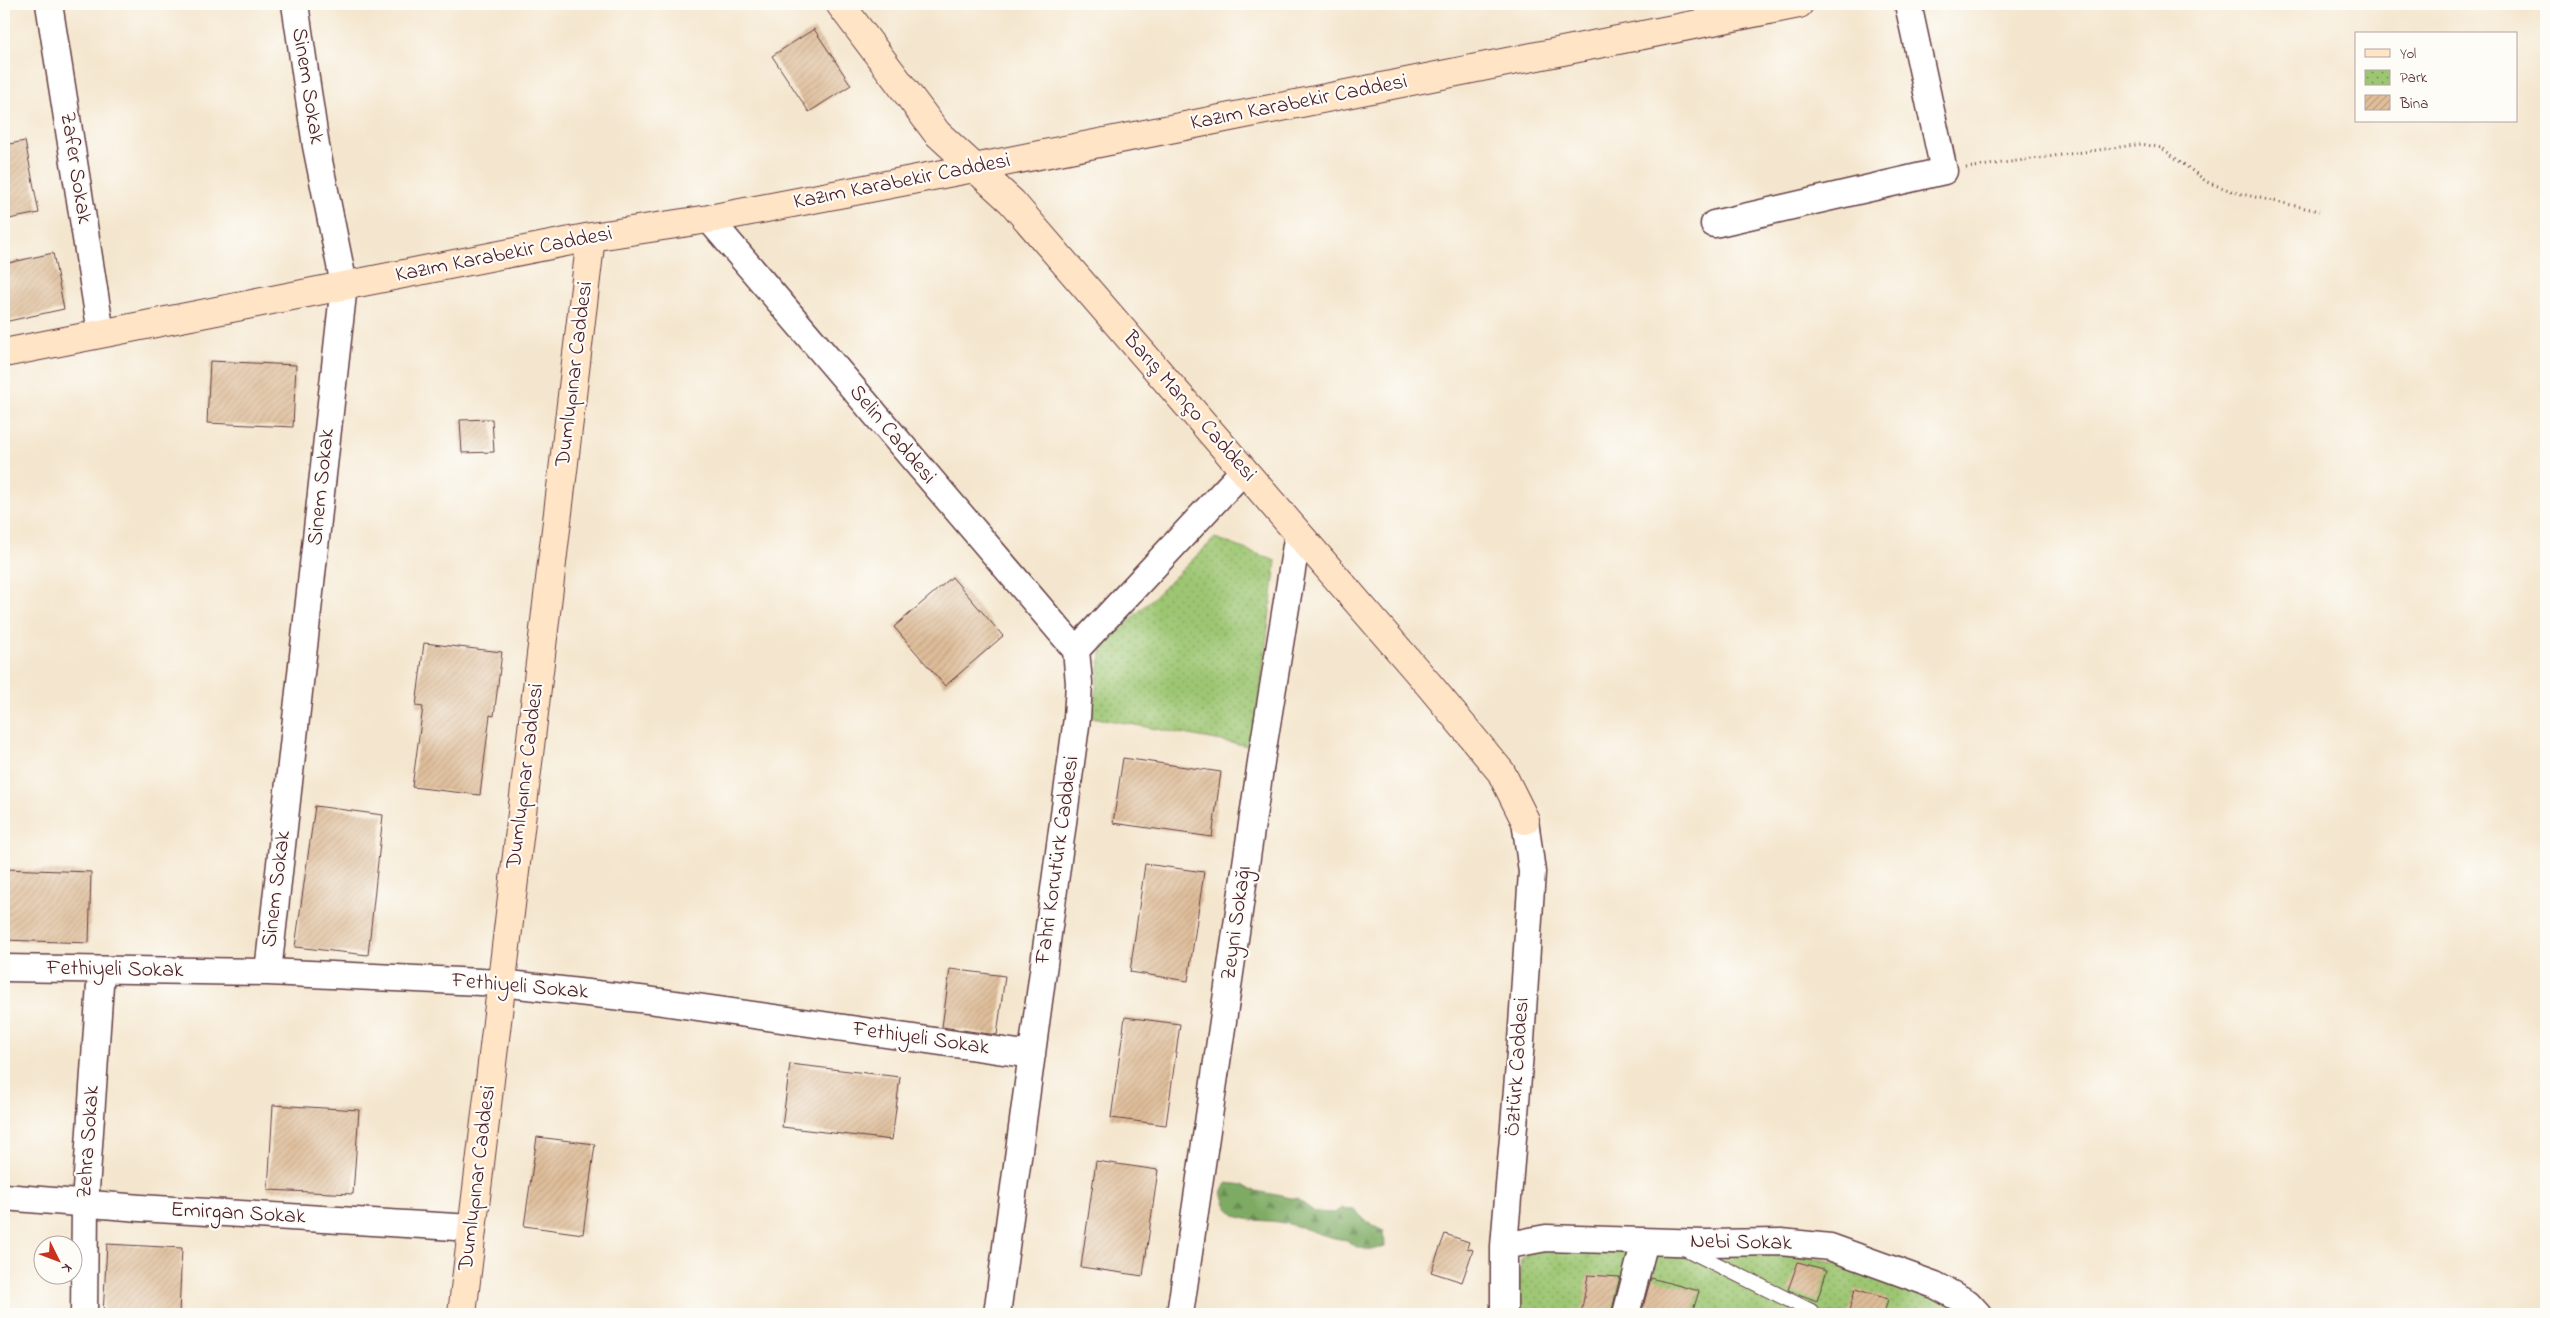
<svg xmlns="http://www.w3.org/2000/svg" width="2550" height="1318" font-family="'Indie Flower',sans-serif">
	<style>
		.forest { fill: url(#forest-firs); stroke: #646548 }
		.park { fill: url(#park-dots); stroke: #74724e }
		.building { fill: url(#building-hatch) }
		.lines { fill: none; stroke-linecap: round; stroke-linejoin: round }
		.lane-casing { stroke: #643d43; stroke-width: 16 }
		.street-casing { stroke: #643d43; stroke-width: 29 }
		.secondary-casing { stroke: #643d43; stroke-width: 30 }
		.path { stroke: #643d43; stroke-width: 3; stroke-dasharray: 1 4; stroke-linecap: butt }
		.lane { stroke: #fff; stroke-width: 14 }
		.street { stroke: #fff; stroke-width: 26 }
		.secondary { stroke: #ffe4c6; stroke-width: 28 }
		.labels { text-anchor: middle; dominant-baseline: central; stroke-width: 4.5; stroke-linejoin: round; paint-order: stroke }
		.street-label { font-size: 22px; fill: #4a1f2b; stroke: #fdfcf7 }
	</style>
	<defs>
		<pattern id="forest-firs" width="22" height="20" patternUnits="userSpaceOnUse" patternTransform="scale(1.25)"><rect width="22" height="20" fill="#7eab64"/><path d="M5 1l3.5 6h-7zM16 11l3.5 6h-7z" fill="#698b53"/></pattern>
		<pattern id="park-dots" width="8" height="8" patternUnits="userSpaceOnUse" patternTransform="scale(1.25)"><rect width="8" height="8" fill="#9dc672"/><path d="M2 2h.1M6 6h.1" fill="none" stroke="#82a05e" stroke-width="1.8" stroke-linecap="round"/></pattern>
		<pattern id="building-hatch" width="6" height="6" patternUnits="userSpaceOnUse" patternTransform="scale(1.25)"><rect width="6" height="6" fill="#debd99"/><path d="M-1 1l2-2M0 6l6-6M5 7l2-2" fill="none" stroke="#c0a284"/></pattern>
	</defs>
	<rect width="100%" height="100%" fill="#fdfcf7"/>
	<filter id="ink" filterUnits="userSpaceOnUse"><feTurbulence type="fractalNoise" baseFrequency=".02" numOctaves="2"/><feDisplacementMap in="SourceGraphic" scale="10" xChannelSelector="R" yChannelSelector="G"/><feConvolveMatrix kernelMatrix="1 2 1 2 8 2 1 2 1" color-interpolation-filters="sRGB"/></filter>
	<filter id="wash" filterUnits="userSpaceOnUse"><feTurbulence type="fractalNoise" baseFrequency=".0096" numOctaves="4" result="noise"/><feDisplacementMap in="SourceGraphic" scale="20" xChannelSelector="R" yChannelSelector="G"/><feGaussianBlur stdDeviation="1.12" result="paint"/><feColorMatrix in="noise" values="0 0 0 0 0 0 0 0 0 0 0 0 0 0 0 0 0 1.4 0 .05"/><feComposite in="paint" operator="in"/></filter>
	<g filter="url(#wash)">
		<rect width="100%" height="100%" fill="#f4e6ce"/>
		<path class="forest" d="M1227,1183L1243,1185L1251,1190L1297,1199L1315,1212L1334,1213L1342,1208L1354,1209L1367,1222L1384,1231L1385,1246C1373,1252 1356,1250 1347,1240C1324,1238 1306,1227 1284,1223C1269,1219 1243,1223 1232,1213C1226,1207 1224,1199 1222,1192Z"/>
		<path class="park" d="M1215,538L1276,561L1254,747L1092,717L1102,647Z
			M1535,1249L1788,1254L1860,1266L2007,1314H1516L1521,1259Z"/>
		<g id="blocks">
			<path class="building" d="M814,29L851,85L809,112L772,56Z
				M25,141L39,213L4,220V145Z
				M53,253L64,309L4,322V264Z
				M210,361L296,365L293,427L207,423Z
				M492,419L494,452L462,453L460,420Z
				M952,577L1003,636L945,686L894,627Z
				M424,643L502,652L494,716L490,715L480,795L412,787L423,707L416,706Z
				M1123,758L1221,772L1212,837L1113,823Z
				M315,806L383,815L368,955L295,947Z
				M1145,864L1204,872L1188,981L1130,972Z
				M4,869L91,872L89,943L4,940Z
				M950,969L1005,976L997,1035L942,1027Z
				M1125,1017L1180,1024L1166,1125L1111,1118Z
				M790,1064L900,1077L892,1140L782,1127Z
				M273,1105L359,1110L353,1194L268,1190Z
				M537,1137L595,1144L583,1234L524,1226Z
				M1096,1161L1158,1170L1143,1276L1081,1267Z
				M1445,1234L1469,1242L1467,1248L1473,1250L1462,1282L1431,1272Z
				M107,1244L182,1248L179,1314H103Z
				M1798,1262L1827,1270L1817,1301L1788,1290Z
				M1588,1275L1620,1277L1611,1314H1581Z
				M1651,1278L1699,1291L1692,1314H1641Z
				M1855,1289L1888,1299L1884,1314H1848Z"/>
		</g>
	</g>
	<g filter="url(#ink)">
		<use href="#blocks" fill-opacity="0" stroke="#643d43" stroke-width="1"/>
		<g class="lines">
			<defs>
				<path id="lane" d="M1684,1248L1811,1311"/>
				<path id="street" d="M49,4L101,333
					M709,219L1076,650
					M1714,224L1944,171L1908,4
					M4,968L268,972L501,983L648,1000L1032,1055
					M268,972L344,285L316,146L295,4
					M4,1197L140,1208L472,1228
					M1504,1246L1546,1238L1705,1243L1781,1242L1830,1247L1935,1285L1968,1303L1978,1314
					M84,1314L85,1204L101,970
					M997,1314L1077,718L1079,683L1076,650L1244,470
					M1180,1314L1262,755L1298,533
					M1504,1314V1246L1521,1041L1532,872L1525,820
					M1626,1314L1645,1241"/>
				<path id="secondary" d="M840,4L937,133L1012,202L1430,686L1501,772L1525,820
					M4,353L591,237L709,219L974,168L1799,4
					M462,1314L591,237"/>
			</defs>
			<use href="#lane" class="lane-casing"/>
			<use href="#street" class="street-casing"/>
			<use href="#secondary" class="secondary-casing"/>
			<path class="path" d="M1966,168L2142,144L2162,148L2207,182L2237,193L2319,211"/>
			<use href="#lane" class="lane"/>
			<use href="#street" class="street"/>
			<use href="#secondary" class="secondary"/>
		</g>
	</g>
	<g class="labels">
		<g class="street-label">
			<text transform="translate(307 86) rotate(81)">Sinem Sokak</text>
			<text transform="translate(1299 103) rotate(-11)">Kazım Karabekir Caddesi</text>
			<text transform="translate(75 168) rotate(81)">Zafer Sokak</text>
			<text transform="translate(902 182) rotate(-11)">Kazım Karabekir Caddesi</text>
			<text transform="translate(504 255) rotate(-11)">Kazım Karabekir Caddesi</text>
			<text transform="translate(575 374) rotate(-83)">Dumlupınar Caddesi</text>
			<text transform="translate(1189 407) rotate(49)">Barış Manço Caddesi</text>
			<text transform="translate(892 435) rotate(50)">Selin Caddesi</text>
			<text transform="translate(322 487) rotate(-84)">Sinem Sokak</text>
			<text transform="translate(526 776) rotate(-83)">Dumlupınar Caddesi</text>
			<text transform="translate(1058 860) rotate(-82)">Fahri Korutürk Caddesi</text>
			<text transform="translate(277 889) rotate(-83)">Sinem Sokak</text>
			<text transform="translate(1237 923) rotate(-82)">Zeyni Sokağı</text>
			<text transform="translate(115 970) rotate(1)">Fethiyeli Sokak</text>
			<text transform="translate(520 987) rotate(5)">Fethiyeli Sokak</text>
			<text transform="translate(921 1039) rotate(8)">Fethiyeli Sokak</text>
			<text transform="translate(1518 1067) rotate(-86)">Öztürk Caddesi</text>
			<text transform="translate(89 1142) rotate(-86)">Zehra Sokak</text>
			<text transform="translate(478 1178) rotate(-83)">Dumlupınar Caddesi</text>
			<text transform="translate(238 1214) rotate(3)">Emirgan Sokak</text>
			<text transform="translate(1741 1243) rotate(1)">Nebi Sokak</text>
		</g>
	</g>
	<rect width="2550" height="1318" fill="none" stroke="#fdfcf7" stroke-width="20"/>
	<rect x="2355" y="32" width="162" height="90" fill="#fdfcf7" stroke="#b5a4a5"/>
	<rect x="2365" y="49" width="25" height="8" fill="#ffe4c6" stroke="#b5a4a5"/>
	<text x="2400" y="58" font-size="15" fill="#4a1f2b">Yol</text>
	<rect x="2365" y="70" width="25" height="15" fill="url(#park-dots)" stroke="#b5a4a5"/>
	<text x="2400" y="82" font-size="15" fill="#4a1f2b">Park</text>
	<rect x="2365" y="95" width="25" height="15" fill="url(#building-hatch)" stroke="#b5a4a5"/>
	<text x="2400" y="108" font-size="15" fill="#4a1f2b">Bina</text>
	<g transform="translate(58 1260) rotate(132)"><circle r="24" fill="#fdfcf7" stroke="#b5a4a5"/>
	<path d="M0-4L9 19L0 12L-9 19Z" fill="#c8321e"/>
	<text y="-8" font-size="14" font-weight="bold" text-anchor="middle" fill="#4a1f2b">K</text>
	</g>
</svg>
